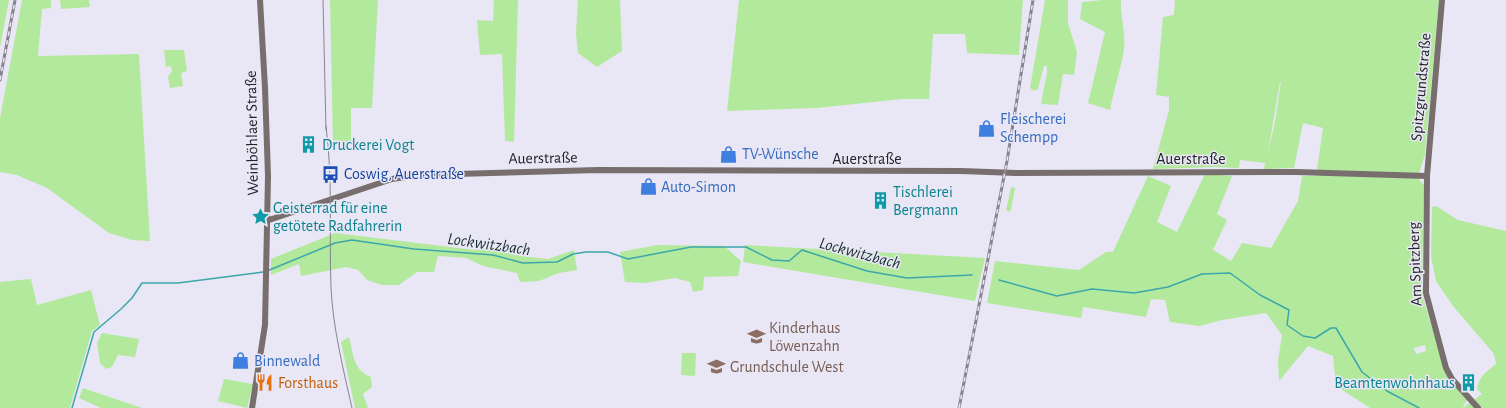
<svg xmlns="http://www.w3.org/2000/svg" width="1506" height="408" font-family="'Alegreya Sans',sans-serif">
	<style>
		.green { fill: #b3e99c; fill-rule: evenodd }
		.lines { fill: none; stroke-linecap: round; stroke-linejoin: round }
		.stream { stroke: #3ca7aa; stroke-width: 1.5 }
		.secondary { stroke: #786e6d; stroke-width: 6 }
		.tram { stroke: #86858e; stroke-width: 1 }
		.rail-casing { stroke: #86858e; stroke-width: 3 }
		.rail { stroke: #e9e7f5; stroke-width: 1.5; stroke-dasharray: 4.5; stroke-linecap: butt }
		.labels { text-anchor: middle; dominant-baseline: central; stroke-width: 3; stroke-linejoin: round; paint-order: stroke }
		.street-label { font-size: 16px; fill: #242328; stroke: #e9e7f5 }
		.shop-label { font-size: 16px; fill: #366cbe; stroke: #e9e7f5; text-anchor: start }
		.culture-label { font-size: 16px; fill: #0d838f; stroke: #e9e7f5; text-anchor: start }
		.transit-label { font-size: 16px; fill: #164399; stroke: #e9e7f5; text-anchor: start }
		.education-label { font-size: 16px; fill: #785e54; stroke: #e9e7f5; text-anchor: start }
		.food-label { font-size: 16px; fill: #c56008; stroke: #e9e7f5; text-anchor: start }
		.water-label { font-size: 17px; font-style: italic; fill: #183031; stroke: #e9e7f5 }
	</style>
	<rect width="100%" height="100%" fill="#e9e7f5"/>
	<path class="green" d="M0,0H9L0,47Z
		M22,0H51V8L42,9L38,56L139,54L150,241L132,240L109,233L47,188L17,175L0,172V118Z
		M60,0H89L90,7L61,9Z
		M330,0H378L372,108H351V144L333,145Z
		M494,0H518L514,142L505,141L502,54L480,55L477,20L493,21Z
		M578,0H620L622,51L597,67L578,53L576,34Z
		M739,0H1023L1019,55L967,53L965,34H933L929,99H902L817,108L727,111Z
		M1045,0H1068V23L1077,52L1074,75L1063,74L1058,105L1041,104L1047,72V66H1044L1038,89L1034,91L1030,88Z
		M1103,0H1121C1120,17 1126,32 1124,49C1121,69 1114,89 1110,110L1088,103L1105,32L1080,19L1082,2Z
		M1175,0H1439L1425,154L1419,174V180L1424,185L1422,284L1424,302L1446,372L1467,400L1463,406L1464,407L1482,394L1477,389C1479,376 1486,372 1496,364L1494,354L1453,306L1436,281L1431,256L1432,207L1436,206L1458,220L1506,231V408H1370L1336,386L1333,356L1308,346L1279,381L1278,361L1282,335L1266,313L1222,320L1199,326L1170,322L1165,300L1151,299L1146,317L1083,307L1081,318L987,303L995,261L1079,270L1106,252H1113L1148,176L1171,186L1157,222L1177,232L1205,174L1232,176L1217,214L1227,220L1213,250L1231,261L1242,243L1271,248L1298,201L1302,176H1316L1323,128L1303,123L1294,168L1264,169L1265,163L1240,160L1239,168L1215,167L1153,169L1169,110V97L1156,95L1163,17L1174,15ZM1281,81L1275,122L1268,152L1280,82ZM1425,345L1426,351L1416,354L1414,348Z
		M164,50H184L187,71L181,73L183,86L170,88L168,76L172,72L171,66L166,67Z
		M1011,187L1015,188L1011,210L1009,212L1006,210Z
		M335,233L475,250L493,249L520,256L548,259L574,250L577,270L559,273L539,281L520,282L517,273L483,266L466,258L438,256L434,272H417L399,285H382L367,280L358,270L346,267L301,276L299,264L271,275V259Z
		M657,245L724,246L741,261L738,276L704,277L703,290L693,292L690,282L675,278L645,283L625,282L620,252Z
		M745,245L985,258L975,301L743,262Z
		M31,279L37,305L91,290L100,325L92,331L70,408H0V282Z
		M102,333L139,339L135,357L118,355L112,367L106,369L100,363L97,343Z
		M349,337C354,355 352,369 371,377L372,387L363,394L368,408H355L341,342Z
		M682,353H696L695,376L681,375Z
		M224,379L253,384L247,408L218,401Z
		M83,388L142,408H101L79,398Z"/>
	<g class="lines">
		<path class="stream" d="M267,271L335,243L352,240L414,249L493,255L523,263L557,262L573,254L586,252H608L628,259L691,247H746L772,260L789,261L802,250L867,271L907,278L972,275
			M999,280L1057,296L1092,289L1134,293L1168,287L1202,274L1230,273L1260,295L1289,310L1287,325L1303,336L1315,338L1331,328H1336L1362,372L1387,391L1419,408
			M72,408L94,332L121,309L132,298L142,283H178L263,272"/>
		<path class="secondary" d="M1442,0L1427,176L1426,293L1446,368L1452,379L1478,408
			M266,221L392,179L420,175L598,170L961,171L1016,173L1296,172L1427,176
			M252,408L265,325L268,176L265,88L260,0"/>
		<path class="tram" d="M323,0L326,130
			M326,126C333,179 329,234 331,288C333,328 343,368 352,408"/>
		<defs>
			<path id="rail" d="M0,80L15,0
				M959,408L1007,161L1033,0"/>
		</defs>
		<use href="#rail" class="rail-casing"/>
		<use href="#rail" class="rail"/>
	</g>
	<defs>
		<symbol id="shop-bare" viewBox="-9 -9 18 18"><path d="M-5-2.5h2.3a2.7 3.5 0 0 1 5.4 0H5L5.5 6h-11ZM-1.5-2.5h3a1.5 2.3 0 0 0-3 0Z" fill="#3f7fe0" stroke="#e9e7f5" stroke-width="2.5" paint-order="stroke"/></symbol>
		<symbol id="building-bare" viewBox="-9 -9 18 18"><path d="M-4-6H4V6H1V3H-1V6H-4ZM-2.5-4.3h1.7v1.8h-1.7ZM.8-4.3h1.7v1.8H.8ZM-2.5-1h1.7V.8h-1.7ZM.8-1h1.7V.8H.8Z" fill="#0f9aa8" stroke="#e9e7f5" stroke-width="2.5" paint-order="stroke"/></symbol>
		<symbol id="bus-bare" viewBox="-9 -9 18 18"><path d="M-5-6H5V4H4V6H2V4H-2V6H-4V4H-5ZM-3.5-4V0h7V-4ZM-3.5 1.2v1.5H-2V1.2ZM2 1.2v1.5H3.5V1.2Z" fill="#1a4fb4" stroke="#e9e7f5" stroke-width="2.5" paint-order="stroke"/></symbol>
		<symbol id="sight-bare" viewBox="-9 -9 18 18"><path d="M0-6L1.8-2.2L6-1.7L2.9 1.2L3.7 5.4L0 3.3L-3.7 5.4L-2.9 1.2L-6-1.7L-1.8-2.2Z" fill="#0f9aa8" stroke="#e9e7f5" stroke-width="2.5" paint-order="stroke"/></symbol>
		<symbol id="school-bare" viewBox="-9 -9 18 18"><path d="M0-5L7-2L0 1L-7-2ZM-4 1L0 2.5L4 1V4Q0 6-4 4Z" fill="#8d6e63" stroke="#e9e7f5" stroke-width="2.5" paint-order="stroke"/></symbol>
		<symbol id="restaurant-bare" viewBox="-9 -9 18 18"><path d="M-5-6h1v4h1v-4h1v4h1v-4h1v5L-1.5 .5V6h-2V.5L-5-1ZM5-6V6H3V1.5H1.5Q1.5-4 5-6Z" fill="#e8710a" stroke="#e9e7f5" stroke-width="2.5" paint-order="stroke"/></symbol>
	</defs>
	<g fill-rule="evenodd">
		<use href="#shop-bare" x="974" y="116" width="25" height="25"/>
		<use href="#building-bare" x="296" y="132" width="25" height="25"/>
		<use href="#shop-bare" x="716" y="142" width="25" height="25"/>
		<use href="#bus-bare" x="318" y="162" width="25" height="25"/>
		<use href="#shop-bare" x="636" y="174" width="25" height="25"/>
		<use href="#building-bare" x="868" y="188" width="25" height="25"/>
		<use href="#sight-bare" x="248" y="204" width="25" height="25"/>
		<use href="#school-bare" x="744" y="324" width="25" height="25"/>
		<use href="#shop-bare" x="228" y="348" width="25" height="25"/>
		<use href="#school-bare" x="704" y="354" width="25" height="25"/>
		<use href="#restaurant-bare" x="252" y="370" width="25" height="25"/>
		<use href="#building-bare" x="1456" y="370" width="25" height="25"/>
	</g>
	<g class="labels">
		<g class="street-label">
			<text transform="translate(1421 87) rotate(-85)">Spitzgrundstraße</text>
			<text transform="translate(252 133) rotate(-91)">Weinböhlaer Straße</text>
			<text transform="translate(543 158) rotate(-1)">Auerstraße</text>
			<text x="867" y="159">Auerstraße</text>
			<text x="1191" y="159">Auerstraße</text>
			<text transform="translate(1415 264) rotate(-92)">Am Spitzberg</text>
		</g>
		<g class="shop-label">
			<text x="1000" y="119">Fleischerei<tspan x="1000" dy="18">Schempp</tspan></text>
			<text x="742" y="154">TV-Wünsche</text>
			<text x="661" y="187">Auto-Simon</text>
			<text x="254" y="361">Binnewald</text>
		</g>
		<g class="culture-label">
			<text x="322" y="145">Druckerei Vogt</text>
			<text x="893" y="192">Tischlerei<tspan x="893" dy="18">Bergmann</tspan></text>
			<text x="273" y="208">Geisterrad für eine<tspan x="273" dy="18">getötete Radfahrerin</tspan></text>
			<text x="1455" y="383" text-anchor="end">Beamtenwohnhaus</text>
		</g>
		<g class="transit-label">
			<text x="344" y="174">Coswig, Auerstraße</text>
		</g>
		<g class="education-label">
			<text x="769" y="328">Kinderhaus<tspan x="769" dy="18">Löwenzahn</tspan></text>
			<text x="730" y="367">Grundschule West</text>
		</g>
		<g class="food-label">
			<text x="278" y="383">Forsthaus</text>
		</g>
		<g class="water-label">
			<text transform="translate(489 244) rotate(8)">Lockwitzbach</text>
			<text transform="translate(860 253) rotate(15)">Lockwitzbach</text>
		</g>
	</g>
</svg>
